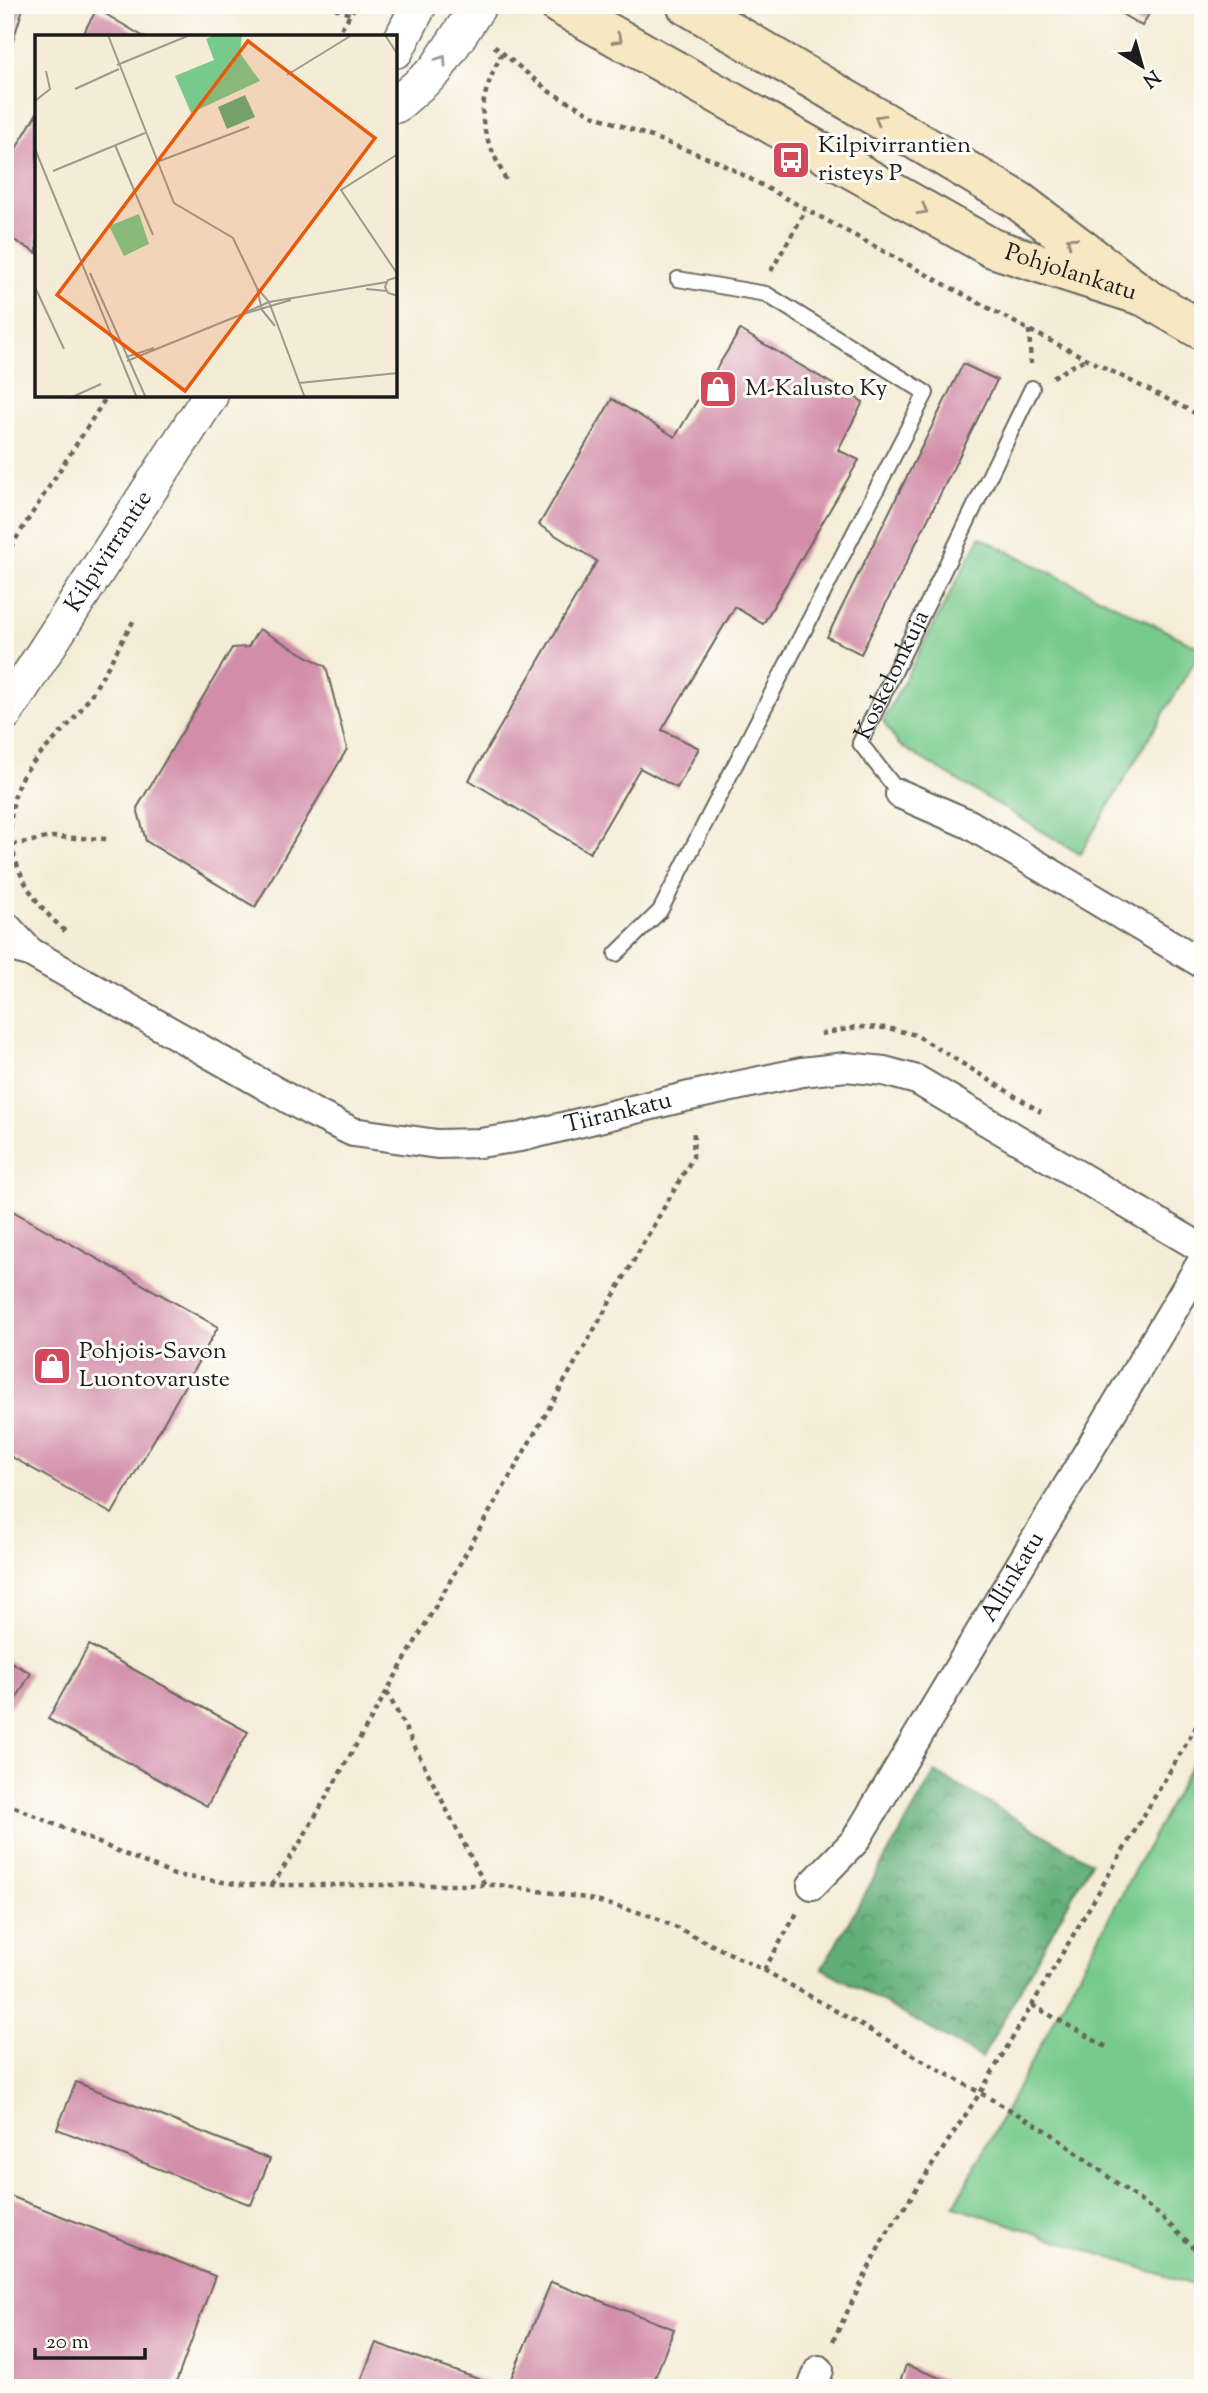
<svg xmlns="http://www.w3.org/2000/svg" width="1208" height="2393" font-family="'Sorts Mill Goudy',serif">
	<style>
		.green { fill: #77ca8c; stroke: #4a7354; stroke-width: 2 }
		.forest { fill: url(#forest-crowns); stroke: #3e654a; stroke-width: 2 }
		.building { fill: #d28da9 }
		.lines { fill: none; stroke-linecap: round; stroke-linejoin: round }
		.service-casing { stroke: #68655d; stroke-width: 18 }
		.minor-casing { stroke: #68655d; stroke-width: 32 }
		.tertiary-casing { stroke: #68655d; stroke-width: 38 }
		.secondary-casing { stroke: #68655d; stroke-width: 42 }
		.path { stroke: #68655d; stroke-width: 4.5; stroke-dasharray: 5 5; stroke-linecap: butt }
		.service { stroke: #fff; stroke-width: 14 }
		.minor { stroke: #fff; stroke-width: 28 }
		.tertiary { stroke: #fff; stroke-width: 35 }
		.secondary { stroke: #f7e8c3; stroke-width: 38 }
		.oneway { stroke: #948c78 }
		.oneway2 { stroke: #999 }
		.labels { text-anchor: middle; dominant-baseline: central; stroke-width: 6; stroke-linejoin: round; paint-order: stroke }
		.poi-label { font-size: 24px; fill: #1c1c1c; stroke: #fdfcf7; text-anchor: start }
		.street-label { font-size: 24px; fill: #1c1c1c; stroke: #fdfcf7 }
		.inset-road { fill: none; stroke: #9e998c; stroke-width: 2 }
		.view { fill: #e8590c; fill-opacity: 0.15; stroke: #e8590c; stroke-width: 3.5 }
		.inset-edge { fill: none; stroke: #1c1c1c; stroke-width: 3.5 }
	</style>
	<defs>
		<pattern id="forest-crowns" width="20" height="18" patternUnits="userSpaceOnUse" patternTransform="scale(1.75)"><rect width="20" height="18" fill="#61ae78"/><path d="M2 6a3 3 0 1 1 6 0M12 15a3 3 0 1 1 6 0" fill="none" stroke="#4f8d62"/></pattern>
	</defs>
	<rect width="100%" height="100%" fill="#fdfcf7"/>
	<filter id="ink" filterUnits="userSpaceOnUse"><feTurbulence type="fractalNoise" baseFrequency=".0143" numOctaves="2"/><feDisplacementMap in="SourceGraphic" scale="14" xChannelSelector="R" yChannelSelector="G"/><feConvolveMatrix kernelMatrix="1 2 1 2 8 2 1 2 1" color-interpolation-filters="sRGB"/></filter>
	<filter id="wash" filterUnits="userSpaceOnUse"><feTurbulence type="fractalNoise" baseFrequency=".00686" numOctaves="4" result="noise"/><feDisplacementMap in="SourceGraphic" scale="28" xChannelSelector="R" yChannelSelector="G"/><feGaussianBlur stdDeviation="1.57" result="paint"/><feColorMatrix in="noise" values="0 0 0 0 0 0 0 0 0 0 0 0 0 0 0 0 0 1.4 0 .05"/><feComposite in="paint" operator="in"/></filter>
	<g filter="url(#wash)">
		<rect width="100%" height="100%" fill="#f4ecd6"/>
		<path class="green" d="M980,537L1202,649L1080,854L899,745L883,721Z
			M1203,1743V2292L1199,2287L954,2206Z"/>
		<path class="forest" d="M935,1772L1091,1862L982,2058L822,1968Z"/>
		<g id="blocks">
			<path class="building" d="M5,5H24L11,47L5,45Z
				M1107,5H1154L1142,26Z
				M97,9L144,37H81Z
				M37,113V253L5,235V167Z
				M740,330L863,402L838,450L859,460L763,624L735,607L662,730L699,748L677,788L640,768L590,853L469,780L597,561L539,525L612,399L675,437Z
				M963,364L997,380L861,654L827,637Z
				M259,629L326,667L347,749L255,907L146,841L137,808L232,648L248,647Z
				M9,1209L218,1327L112,1514L5,1453V1217Z
				M89,1645L248,1732L207,1806L48,1719Z
				M5,1659L31,1673L12,1706L5,1702Z
				M76,2082L270,2159L251,2205L57,2129Z
				M5,2194L215,2276L174,2388H5Z
				M551,2282L674,2329L651,2388H507Z
				M376,2343L501,2387V2388H358Z
				M906,2365L946,2380L943,2388H898Z"/>
		</g>
	</g>
	<g filter="url(#ink)">
		<use href="#blocks" fill-opacity="0" stroke="#68655d" stroke-width="2"/>
		<g class="lines">
			<defs>
				<g id="service">
					<path id="s1" d="M900,794L860,743L1032,388"/>
					<path d="M616,954L660,911L926,393L766,294L678,279"/>
				</g>
				<g id="minor">
					<path d="M900,794L969,824L1203,964"/>
					<path d="M5,925L30,952L5,946"/>
					<path id="s2" d="M30,952L312,1112L353,1132L437,1144L480,1143L521,1137L685,1097L802,1072L846,1067L884,1071L917,1080L1203,1249"/>
					<path id="s3" d="M812,1885L855,1841L1203,1260"/>
					<path d="M812,2388L819,2370"/>
				</g>
				<g id="tertiary">
					<path d="M396,50L419,5"/>
					<path d="M396,105L435,71L479,5"/>
					<path id="s4" d="M5,713L210,396"/>
				</g>
				<g id="secondary">
					<path id="s5" d="M559,5L992,248L1145,297"/>
					<path d="M686,5L1019,201L1145,297L1203,331"/>
				</g>
			</defs>
			<use href="#service" class="service-casing"/>
			<use href="#minor" class="minor-casing"/>
			<use href="#tertiary" class="tertiary-casing"/>
			<use href="#secondary" class="secondary-casing"/>
			<path class="path" d="M326,5L350,14
				M336,37L356,5
				M494,46L550,92L593,115L719,162L1029,330L1203,417
				M502,53C472,114 479,125 508,184
				M771,271L806,210
				M1029,330L1031,364
				M1053,377L1085,359
				M5,556L107,396
				M12,845L52,837L107,839
				M65,931C30,900 4,859 12,811C14,797 17,783 26,771C41,751 61,735 76,716C98,688 116,651 134,620
				M821,1034L857,1027L888,1028L916,1035L1041,1112
				M387,1692L485,1885
				M5,1803L174,1875L244,1885H499L585,1898L652,1916L764,1970L1049,2132L1158,2214L1203,2256
				M272,1885L301,1841L693,1157L694,1128
				M764,1970L797,1913
				M1032,2005L1110,2049
				M833,2341L882,2241L980,2093L1203,1715"/>
			<use href="#service" class="service"/>
			<use href="#minor" class="minor"/>
			<use href="#tertiary" class="tertiary"/>
			<use href="#secondary" class="secondary"/>
		</g>
		<defs><path id="oneway-chevron" d="M-2-3.5L2.5 0L-2 3.5" fill="none" stroke-width="1.6" stroke-linecap="round" stroke-linejoin="round" transform="scale(1.75)"/></defs>
		<g class="oneway">
			<use href="#oneway-chevron" transform="translate(618 39) rotate(29)"/>
			<use href="#oneway-chevron" transform="translate(879 119) rotate(-150)"/>
			<use href="#oneway-chevron" transform="translate(923 210) rotate(29)"/>
			<use href="#oneway-chevron" transform="translate(1071 241) rotate(-142)"/>
		</g>
		<use class="oneway2" href="#oneway-chevron" transform="translate(442 60) rotate(-56)"/>
	</g>
	<defs>
		<symbol id="bus-square" viewBox="-11 -11 22 22"><rect x="-9" y="-9" width="18" height="18" rx="4" fill="#d1495b" stroke="#fdfcf7"/><path d="M-5-6H5V4H4V6H2V4H-2V6H-4V4H-5ZM-3.5-4V0h7V-4ZM-3.5 1.2v1.5H-2V1.2ZM2 1.2v1.5H3.5V1.2Z" fill="#fff"/></symbol>
		<symbol id="shop-square" viewBox="-11 -11 22 22"><rect x="-9" y="-9" width="18" height="18" rx="4" fill="#d1495b" stroke="#fdfcf7"/><path d="M-5-2.5h2.3a2.7 3.5 0 0 1 5.4 0H5L5.5 6h-11ZM-1.5-2.5h3a1.5 2.3 0 0 0-3 0Z" fill="#fff"/></symbol>
	</defs>
	<g fill-rule="evenodd">
		<use href="#bus-square" x="769" y="138" width="44" height="44"/>
		<use href="#shop-square" x="696" y="367" width="44" height="44"/>
		<use href="#shop-square" x="30" y="1344" width="44" height="44"/>
	</g>
	<g class="labels">
		<g class="poi-label">
			<text x="818" y="146">Kilpivirrantien<tspan x="818" dy="28">risteys P</tspan></text>
			<text x="745" y="389">M-Kalusto Ky</text>
			<text x="79" y="1352">Pohjois-Savon<tspan x="79" dy="28">Luontovaruste</tspan></text>
		</g>
		<g class="street-label">
			<text stroke="none"><textPath href="#s5" startOffset="579">Pohjolankatu</textPath></text>
			<text stroke="none"><textPath href="#s4" startOffset="192">Kilpivirrantie</textPath></text>
			<text stroke="none"><textPath href="#s1" startOffset="140">Koskelonkuja</textPath></text>
			<text stroke="none"><textPath href="#s2" startOffset="639">Tiirankatu</textPath></text>
			<text stroke="none"><textPath href="#s3" startOffset="369">Allinkatu</textPath></text>
		</g>
	</g>
	<g transform="translate(35 35)">
		<rect width="362" height="362" fill="#f4ecd6"/>
		<path d="M179,0H207L205,18L225,46L156,78L140,41L179,25L171,4ZM104,179L114,209L89,221L74,191Z" fill="#77ca8c"/>
		<path d="M210,60L220,82L192,94L183,72Z" fill="#61ae78"/>
		<path class="inset-road" d="M73,0L139,168L198,203L222,253M350,0L363,20M82,30L155,0M252,40L317,0M40,54L84,34M0,66L15,54L11,36M80,110L118,200M0,114L102,363M363,119L306,155L363,240M122,127L214,92M18,136L110,98M55,238L111,363M363,242L353,245L350,252L353,258L363,261M0,252L29,314M331,254L352,256M209,278L234,267L352,247M240,291L227,275L222,253L234,267L270,363M91,322L119,313M92,326L205,280L256,265M264,348L363,338M35,363L66,349"/>
		<path class="view" d="M213,6L340,103L150,356L22,260Z"/>
		<rect width="362" height="362" class="inset-edge"/>
	</g>
	<rect width="1208" height="2393" fill="none" stroke="#fdfcf7" stroke-width="28"/>
	<g transform="translate(1142 66) rotate(143)" stroke="#fdfcf7" stroke-width="5" paint-order="stroke">
	<path d="M0-5L12 26L0 18L-12 26Z" fill="#1c1c1c"/>
	<text y="-10" font-size="19" font-weight="bold" text-anchor="middle" fill="#1c1c1c">N</text>
	</g>
	<path d="M35 2348v10h110v-10" fill="none" stroke="#1c1c1c" stroke-width="3.5"/>
	<text x="46" y="2348" font-size="21" fill="#1c1c1c" stroke="#fdfcf7" stroke-width="5" paint-order="stroke">20 m</text>
</svg>
